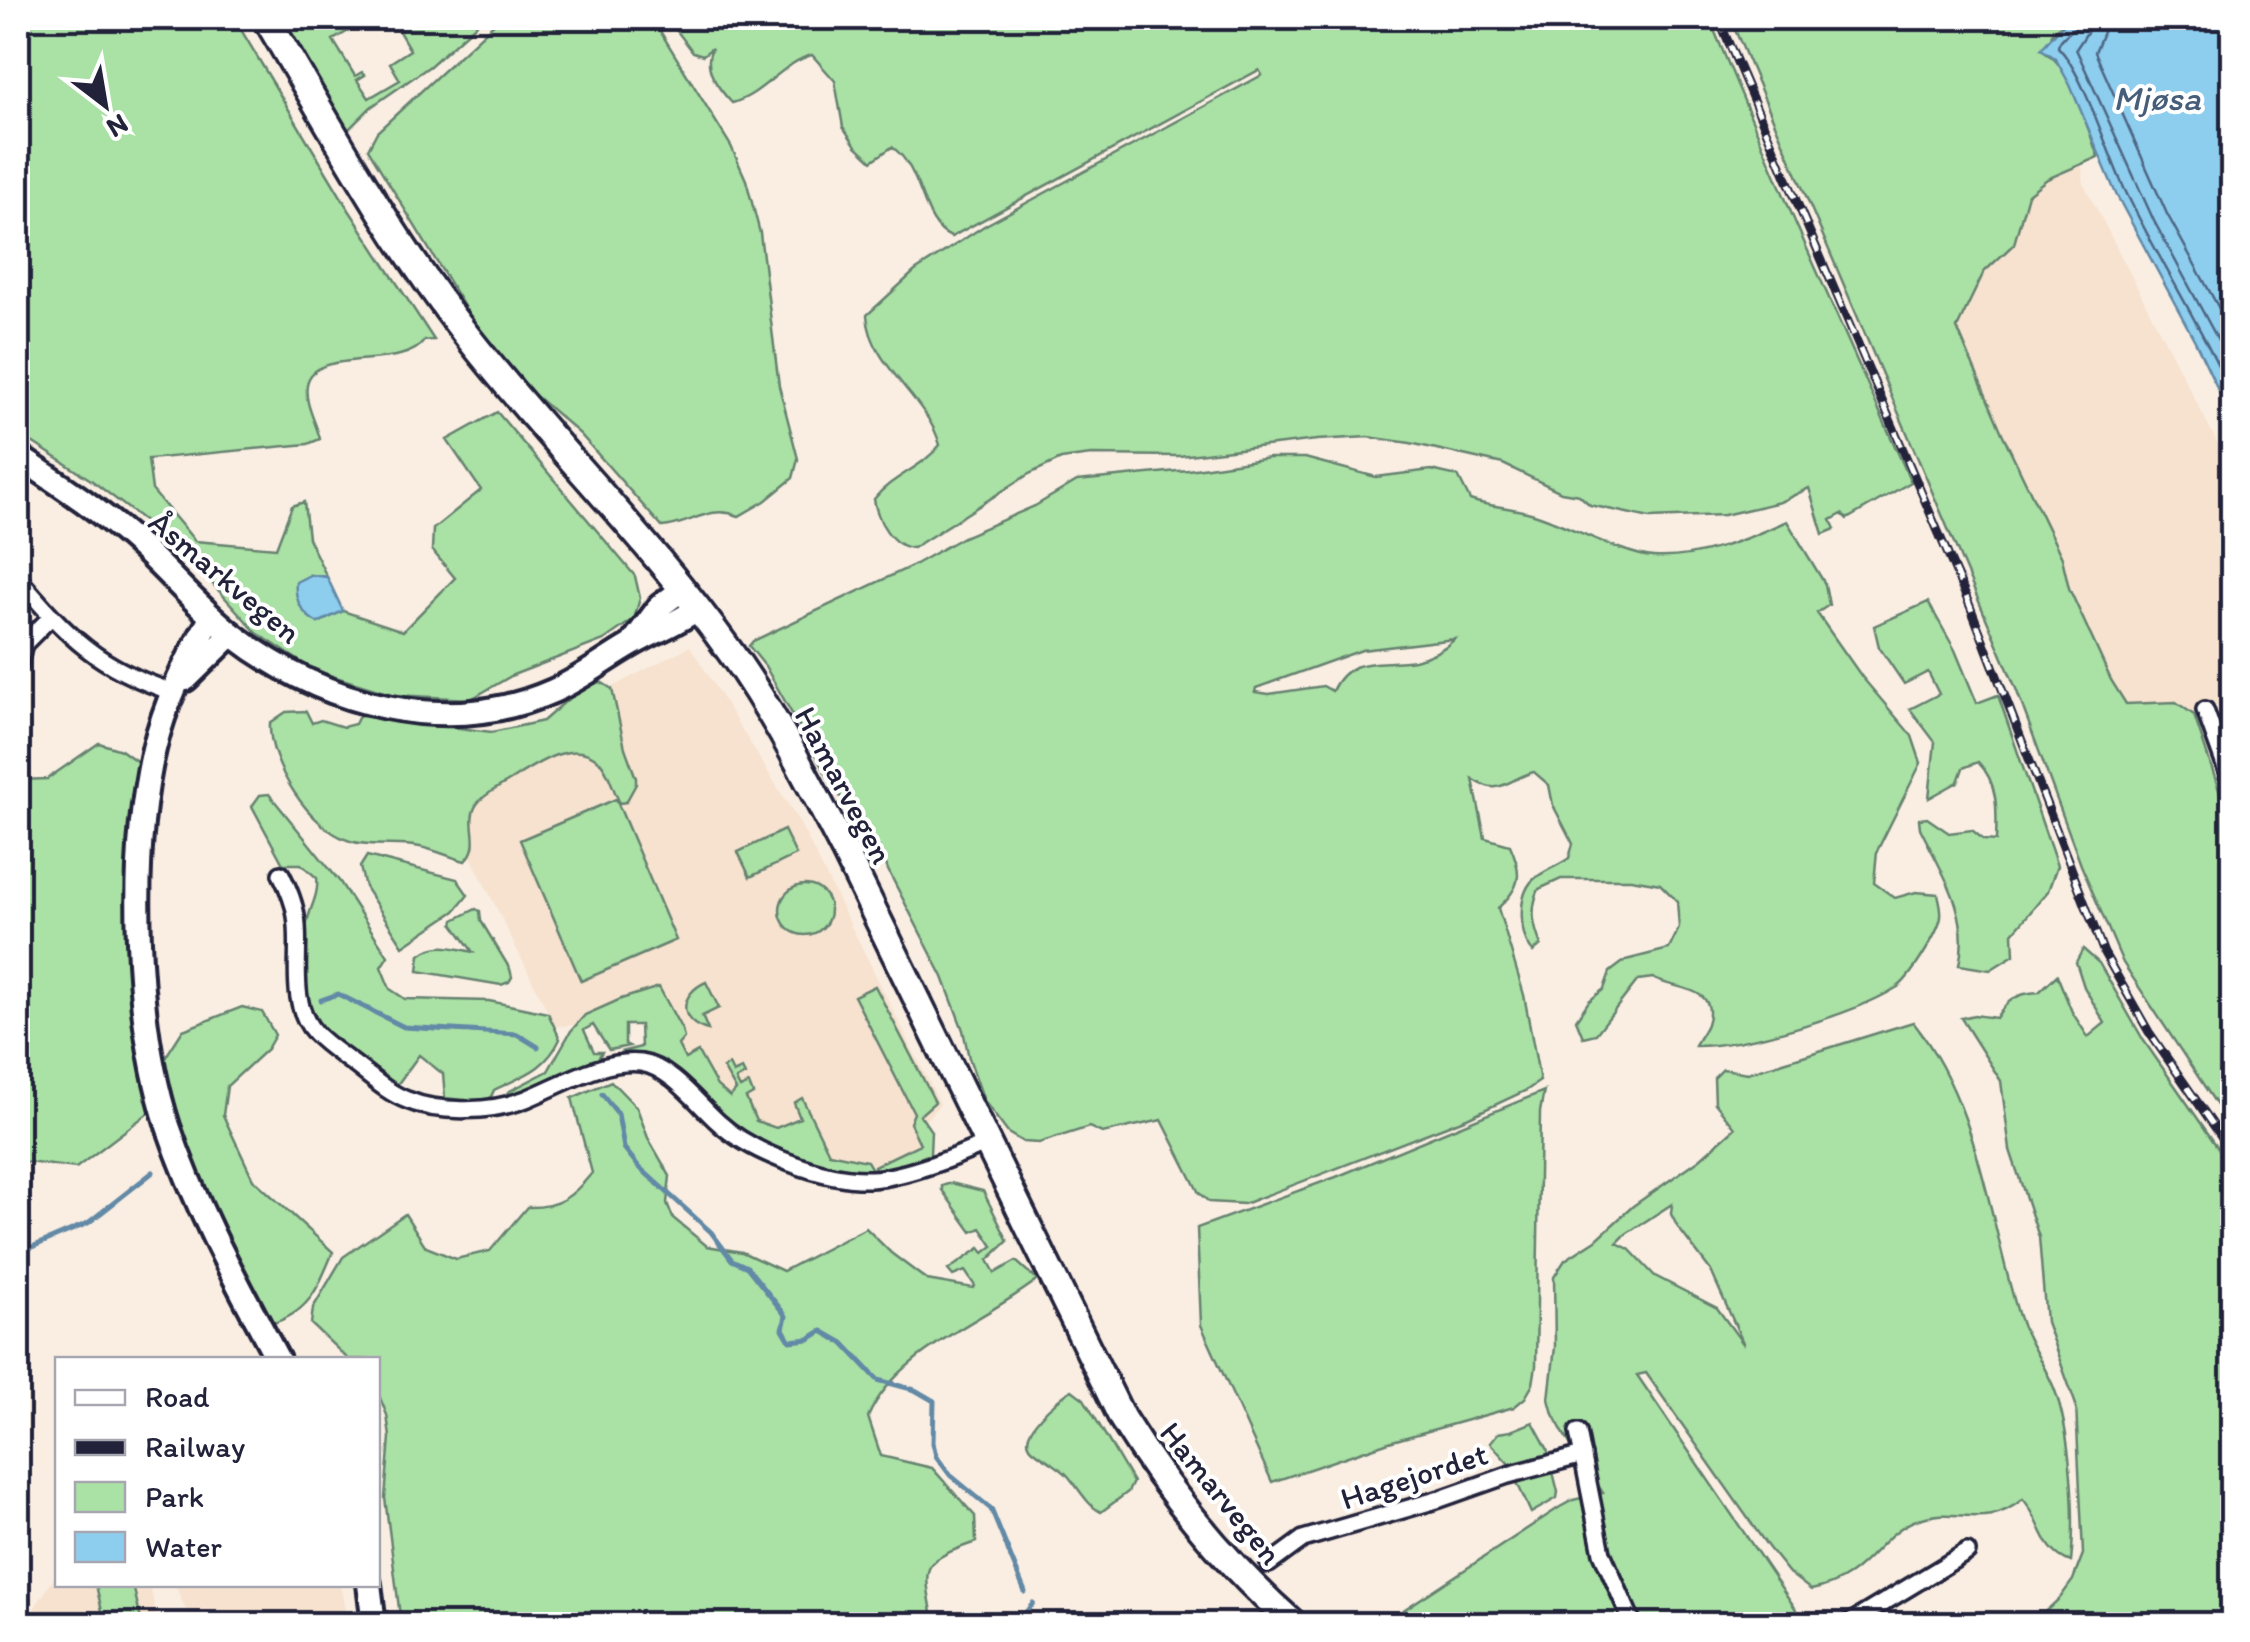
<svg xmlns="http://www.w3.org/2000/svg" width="2250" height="1642" font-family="Itim,sans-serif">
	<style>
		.built { fill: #f6e2ce }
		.green { fill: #aae1a5; stroke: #668270; stroke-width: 2.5; fill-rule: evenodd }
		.water { fill: #8dcdee; stroke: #6289a6; stroke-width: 2.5 }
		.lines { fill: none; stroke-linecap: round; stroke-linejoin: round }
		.shore { stroke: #4d6683; stroke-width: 2.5 }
		.stream { stroke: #6289a6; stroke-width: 5 }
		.street-casing { stroke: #22223b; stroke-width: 22 }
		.secondary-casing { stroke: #22223b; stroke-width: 30 }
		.primary-casing { stroke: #22223b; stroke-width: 32 }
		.street { stroke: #fff; stroke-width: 15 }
		.secondary { stroke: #fff; stroke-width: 22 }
		.primary { stroke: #fff; stroke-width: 25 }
		.rail-casing { stroke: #22223b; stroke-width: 9 }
		.rail { stroke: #fff; stroke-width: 5; stroke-dasharray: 15; stroke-linecap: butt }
		.labels { text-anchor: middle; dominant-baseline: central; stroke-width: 8; stroke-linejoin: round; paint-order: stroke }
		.street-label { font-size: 32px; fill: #22223b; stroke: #fff }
		.water-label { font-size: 35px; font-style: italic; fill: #475e7a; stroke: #fff }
	</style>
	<rect width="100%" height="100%" fill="#faeee2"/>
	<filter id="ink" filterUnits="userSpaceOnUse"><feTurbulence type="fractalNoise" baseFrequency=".01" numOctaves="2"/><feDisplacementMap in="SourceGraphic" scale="20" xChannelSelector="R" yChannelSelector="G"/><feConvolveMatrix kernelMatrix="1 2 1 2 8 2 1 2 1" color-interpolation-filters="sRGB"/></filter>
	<g filter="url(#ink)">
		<path class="built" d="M2082,166L2084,184L2232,471V695L2230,699L2194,715L2176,702L2126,704L2111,680L2069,588L2062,558L2002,433L1957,328L1984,272L2014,244L2028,194L2047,179Z
			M690,646L799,822L940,1104L924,1122L920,1144L874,1166L866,1161L827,1153L756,1121L682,1064L640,1002L580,1025L555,1026L471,857L461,827L476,751L529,731Z
			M57,1574L58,1584L149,1585L159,1624H24Z
			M175,1585H340L348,1624H192Z"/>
		<path class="green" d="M18,18H234L349,210L434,340L424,341C403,372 312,346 307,385C304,403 316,422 320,439L308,444L148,459L152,490L195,541L276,548L292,506L304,502L308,538L327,577L310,575L318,623L343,611L403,631L455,578L432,550L433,529L481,490L447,440L497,412L635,576L640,598L634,619L604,640L513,675L471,699L394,695L313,670L257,633L181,549L91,480L18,433Z
			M299,18H379L376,26L371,18L333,40L355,76L362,72L365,75L357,80L369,98L400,80L390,63L410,50L391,18H483L430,66L371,107L344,134L290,38V26Z
			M500,18H652L731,146L746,180L760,233L779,386L798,459L793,478L765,501L739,516C709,504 691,525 662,527L580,434L523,385L471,318L368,149L377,132Z
			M667,18H1296L1298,25L1332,18H1709L1796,224L1911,482L1847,519L1842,514L1831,520L1835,529L1823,534L1809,488L1780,502L1724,515L1650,518L1590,505L1579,495L1561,492L1503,464L1410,443L1368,437L1317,440L1179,456L1091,455L1061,459L1029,474L913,548C891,547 877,519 874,499C892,476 922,468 940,445C927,397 870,366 867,315L915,271L984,226L1262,75L1259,70L951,237C920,224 924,169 892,147L872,161L856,146L843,127L835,81L812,55C783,62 763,95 732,103C718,88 702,68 712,48L703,55L693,52Z
			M1730,18H2069L2052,34L2047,54C2070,65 2089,132 2098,157L2047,179L2028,194L2014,244L1984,272L1957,328L2002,433L2062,558L2069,588L2111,680L2126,704L2176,702L2194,715L2223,802L2232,800V1128L2123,963L2081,865L2015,686Z
			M1269,458H1305L1376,477L1431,470L1458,476L1470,500C1489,507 1515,507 1537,515C1567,525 1625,555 1653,557C1698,560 1747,539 1787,521L1825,584L1829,605L1817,613L1862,677L1912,736L1921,763L1877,851L1874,883L1895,898L1916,892L1938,894C1940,902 1942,909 1941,917C1939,932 1909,981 1896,988C1852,1015 1747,1046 1695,1046C1698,1038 1704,1032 1707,1024C1720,984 1670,990 1653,978L1638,980L1596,1034L1583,1037L1576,1020L1589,1001L1604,989L1610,972L1626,960L1669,949L1679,928L1677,901L1660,884L1631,879H1561L1539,889C1530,909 1533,925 1541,945L1533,952C1519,936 1517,896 1533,880C1542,871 1559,866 1569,858L1573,844L1553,805L1549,785L1534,772C1507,779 1500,798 1473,779L1485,838L1510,845C1523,874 1521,887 1498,908L1524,995L1540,1081L1527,1090L1467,1118L1244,1204L1209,1202L1199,1193L1162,1120L1102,1133L1089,1127L1039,1143L1023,1142L1008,1133L984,1101L969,1058L963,1030L943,977L888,870L881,850L834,788L765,666L749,646L753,641L912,566L963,537L1035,506L1077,481L1188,470ZM1455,639C1444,649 1429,657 1414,660C1380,666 1349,654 1332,691L1323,686L1269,694L1255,692L1256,688L1362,650Z
			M1928,602L1955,650L1977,703L1998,695L2057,866L2048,891L2013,933L2014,955L1990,970L1959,965C1971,913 1942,873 1920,828L1919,819L1927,818L1949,833L1972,830L1984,840L1996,841C1997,812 1999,783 1978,762L1963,768L1958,782L1929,798L1935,742L1910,709L1939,694L1928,672L1904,684L1879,647L1874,626Z
			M601,682L612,689L625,748L636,778V784L626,802L620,803C613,791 609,771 600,762C574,735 532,767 509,781C498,788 484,794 477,804C464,823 484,844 465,861C450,857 435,850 420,847C397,842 373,848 350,841C310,829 268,763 270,723L286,712L306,711L312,723L321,720L343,727L355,724L359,716L492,732L543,721L582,687Z
			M99,743L121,750L139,763L140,1053L151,1111L76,1168L18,1161V780L47,779Z
			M269,794L340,882L388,956L381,967L390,989L405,999L489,1001L548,1013L560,1039C546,1070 522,1076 494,1090L490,1099L471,1101L445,1098L443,1074L419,1055L397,1085C324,1037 292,1019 307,923C310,907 319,895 317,878L301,864H283L252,806L260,795Z
			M616,799L676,940L581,981L520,840Z
			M784,830L796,855L750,877L738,852Z
			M367,856L457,879L468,895L455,911L403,946L365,887L360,867Z
			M780 910a25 25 0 1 1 50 0a25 25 0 1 1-50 0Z
			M476,909L480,911L481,921L510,969L512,977L509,982L501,985L418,971L420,955C437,941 454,948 473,952L453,924L454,920Z
			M2083,949L2099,963L2144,1041L2232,1168V1624H2032L2060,1598L2073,1580L2083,1554L2076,1405L2046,1322L2039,1237L2010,1150L2001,1081L1961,1018L1974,1015L1996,1018C2007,1000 2017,993 2039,992L2057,975L2072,1012L2088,1037L2105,1023L2084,987L2076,962Z
			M706,982L719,1008L702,1016L708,1030C677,1022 679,994 706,982Z
			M875,986L935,1102L920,1115L931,1131L930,1154L891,1169L875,1171L874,1166L920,1144L910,1123L914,1113L854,996Z
			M659,987L682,1030L684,1038L678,1045L685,1059L698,1052L717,1086L730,1097L736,1090L723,1068L729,1065L733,1073L742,1069L745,1075L736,1080L740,1088L749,1084L753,1094L746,1098L756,1121L776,1128L800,1118L794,1103L802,1098L829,1153L867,1161L873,1171C827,1170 779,1156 741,1131C704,1108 665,1050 620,1052L641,1047L640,1025H625V1044L629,1046L609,1050L593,1025L584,1030L594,1052H602L595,1064L504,1097L508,1092L548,1071L571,1031L585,1015L621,999Z
			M242,1007L262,1012L275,1035L267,1049L227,1086L223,1115L253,1179L333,1252C318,1287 310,1313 270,1324C226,1240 181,1156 163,1061L183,1030Z
			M1913,1022C1979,1105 1988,1215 2018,1313C2026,1340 2044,1363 2054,1388C2071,1431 2076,1516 2071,1562C2041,1552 2042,1520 2023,1499C1982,1532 1959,1505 1919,1519C1875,1534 1871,1578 1811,1590L1789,1573L1768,1547L1646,1373L1637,1375L1806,1624H1390L1396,1615L1560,1507L1573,1500L1603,1493L1565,1436L1553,1414L1549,1399L1555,1347L1554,1277L1565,1260L1596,1240L1633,1206L1700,1159L1735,1128L1715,1103L1714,1078L1723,1069L1748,1073ZM1672,1204L1671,1214L1677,1226L1711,1271L1744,1345L1717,1308L1655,1276L1629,1249L1617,1243L1626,1234Z
			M611,1081L637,1108L648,1138L670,1176L667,1203L673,1218L707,1246L742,1252L783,1271L866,1228L891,1253L927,1280L973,1288L975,1286L965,1271L953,1276L948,1270L980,1248L984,1253L993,1246L981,1228L972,1232L942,1190V1186L951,1183L983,1191L1008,1241L988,1260L995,1273L1016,1261L1037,1280C983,1322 897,1351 868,1417L881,1456L932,1468L975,1516L976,1542C915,1563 925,1567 934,1624H401L385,1498L390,1437L387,1415L378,1393V1360L348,1359L311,1324L313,1308L343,1257L405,1214L426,1247L456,1259L490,1251L527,1207C559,1208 573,1196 592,1173L572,1098Z
			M1544,1091L1540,1112L1536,1366L1533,1384L1525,1398L1514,1407L1389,1442L1272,1482L1201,1325L1197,1228L1336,1177Z
			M1072,1390L1084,1399L1133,1482L1128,1492L1101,1512C1088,1506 1079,1489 1069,1477C1059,1465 1043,1459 1032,1449C1015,1433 1059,1398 1072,1390Z
			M1533,1422L1547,1448L1558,1492L1557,1498L1531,1513L1508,1463L1490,1443L1498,1433L1511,1431Z
			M96,1585H133L142,1624H105Z"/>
		<path class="water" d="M2069,18H2232V419L2195,341L2116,194L2070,85L2055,58L2041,49Z
			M310,575L327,577L343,611L318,623C302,615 294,599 296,582Z"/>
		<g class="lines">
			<path class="shore" d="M2077,18C2077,33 2060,34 2058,47C2083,72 2107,152 2124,188C2157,258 2201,324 2232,395
				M2090,18L2088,31L2076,49L2154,221L2232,366
				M2105,18L2103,32L2095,52L2167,214L2232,332"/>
			<path class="stream" d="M321,1000L338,994L404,1027L517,1034L538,1047
				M602,1094L618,1114L624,1148L639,1167L711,1232L732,1260L747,1267L786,1316L783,1329L790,1341L809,1339L822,1331L843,1343L878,1380L915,1390L934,1401L933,1443L936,1456L950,1475L991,1509L1025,1592
				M18,1253L88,1223L153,1172
				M1017,1624L1033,1603"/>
			<defs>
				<path id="street" d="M18,578C68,637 98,668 173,692
					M18,667L24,644L51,617
					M2205,710L2232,785
					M281,874C288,888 294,901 296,916C302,954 287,1002 315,1033C325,1044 339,1053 351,1062C369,1075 386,1092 407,1100C440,1114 493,1112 526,1099C561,1085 602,1059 641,1063C670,1067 697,1103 718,1122C751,1153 826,1181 871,1179C905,1177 956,1157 987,1143
					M1578,1432L1602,1553L1633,1624
					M1269,1564L1303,1539L1440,1499L1508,1475L1583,1455
					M1848,1624L1967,1552"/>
				<path id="secondary" d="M18,456C58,483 98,509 134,541C168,571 197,607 233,635C322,704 445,739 553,691C581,679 605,660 631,645C653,632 676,624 697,609
					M212,617C188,656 165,703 154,749C129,856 134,1021 168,1126C196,1209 237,1283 278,1360
					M634,641L660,606L683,589
					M186,679L232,634
					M369,1584L374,1624"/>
				<path id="primary" d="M266,18C329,124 388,234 464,332C549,442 650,539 731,653C775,714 809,783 844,850L1122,1418C1170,1496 1226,1564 1294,1624"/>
			</defs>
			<use href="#street" class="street-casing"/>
			<use href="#secondary" class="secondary-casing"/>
			<use href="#primary" class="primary-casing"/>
			<use href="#street" class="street"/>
			<use href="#secondary" class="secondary"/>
			<use href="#primary" class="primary"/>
			<defs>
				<path id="rail" d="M1718,18L1970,606L2104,953L2149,1032L2232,1152"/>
			</defs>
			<use href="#rail" class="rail-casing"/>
			<use href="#rail" class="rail"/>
		</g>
	</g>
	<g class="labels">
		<g class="street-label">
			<text transform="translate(225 577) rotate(40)">Åsmarkvegen</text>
			<text transform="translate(844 785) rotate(62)">Hamarvegen</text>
			<text transform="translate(1414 1476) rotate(-18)">Hagejordet</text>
			<text transform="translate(1221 1493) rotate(51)">Hamarvegen</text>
		</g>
		<g class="water-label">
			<text x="2157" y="98">Mjøsa</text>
		</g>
	</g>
	<rect width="2250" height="1642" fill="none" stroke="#fff" stroke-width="60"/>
	<rect x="30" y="30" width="2190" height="1582" fill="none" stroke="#22223b" stroke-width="4" filter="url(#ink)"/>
	<rect x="55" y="1357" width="325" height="230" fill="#ffffff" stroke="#a7a7b1" stroke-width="2.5"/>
	<rect x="75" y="1390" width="50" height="15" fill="#ffffff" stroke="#a7a7b1" stroke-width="2.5"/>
	<text x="145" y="1407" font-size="30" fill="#22223b">Road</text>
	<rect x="75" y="1440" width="50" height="15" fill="#22223b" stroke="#a7a7b1" stroke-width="2.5"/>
	<text x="145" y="1457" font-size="30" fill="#22223b">Railway</text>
	<rect x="75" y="1482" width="50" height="30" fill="#aae1a5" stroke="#a7a7b1" stroke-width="2.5"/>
	<text x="145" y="1507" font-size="30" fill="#22223b">Park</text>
	<rect x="75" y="1532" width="50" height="30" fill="#8dcdee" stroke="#a7a7b1" stroke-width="2.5"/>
	<text x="145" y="1557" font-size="30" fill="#22223b">Water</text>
	<g transform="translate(105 105) rotate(149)" stroke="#ffffff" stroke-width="8" paint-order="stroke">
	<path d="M0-8L18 38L0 25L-18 38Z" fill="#22223b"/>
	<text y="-15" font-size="28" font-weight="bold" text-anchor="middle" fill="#22223b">N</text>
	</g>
</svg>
